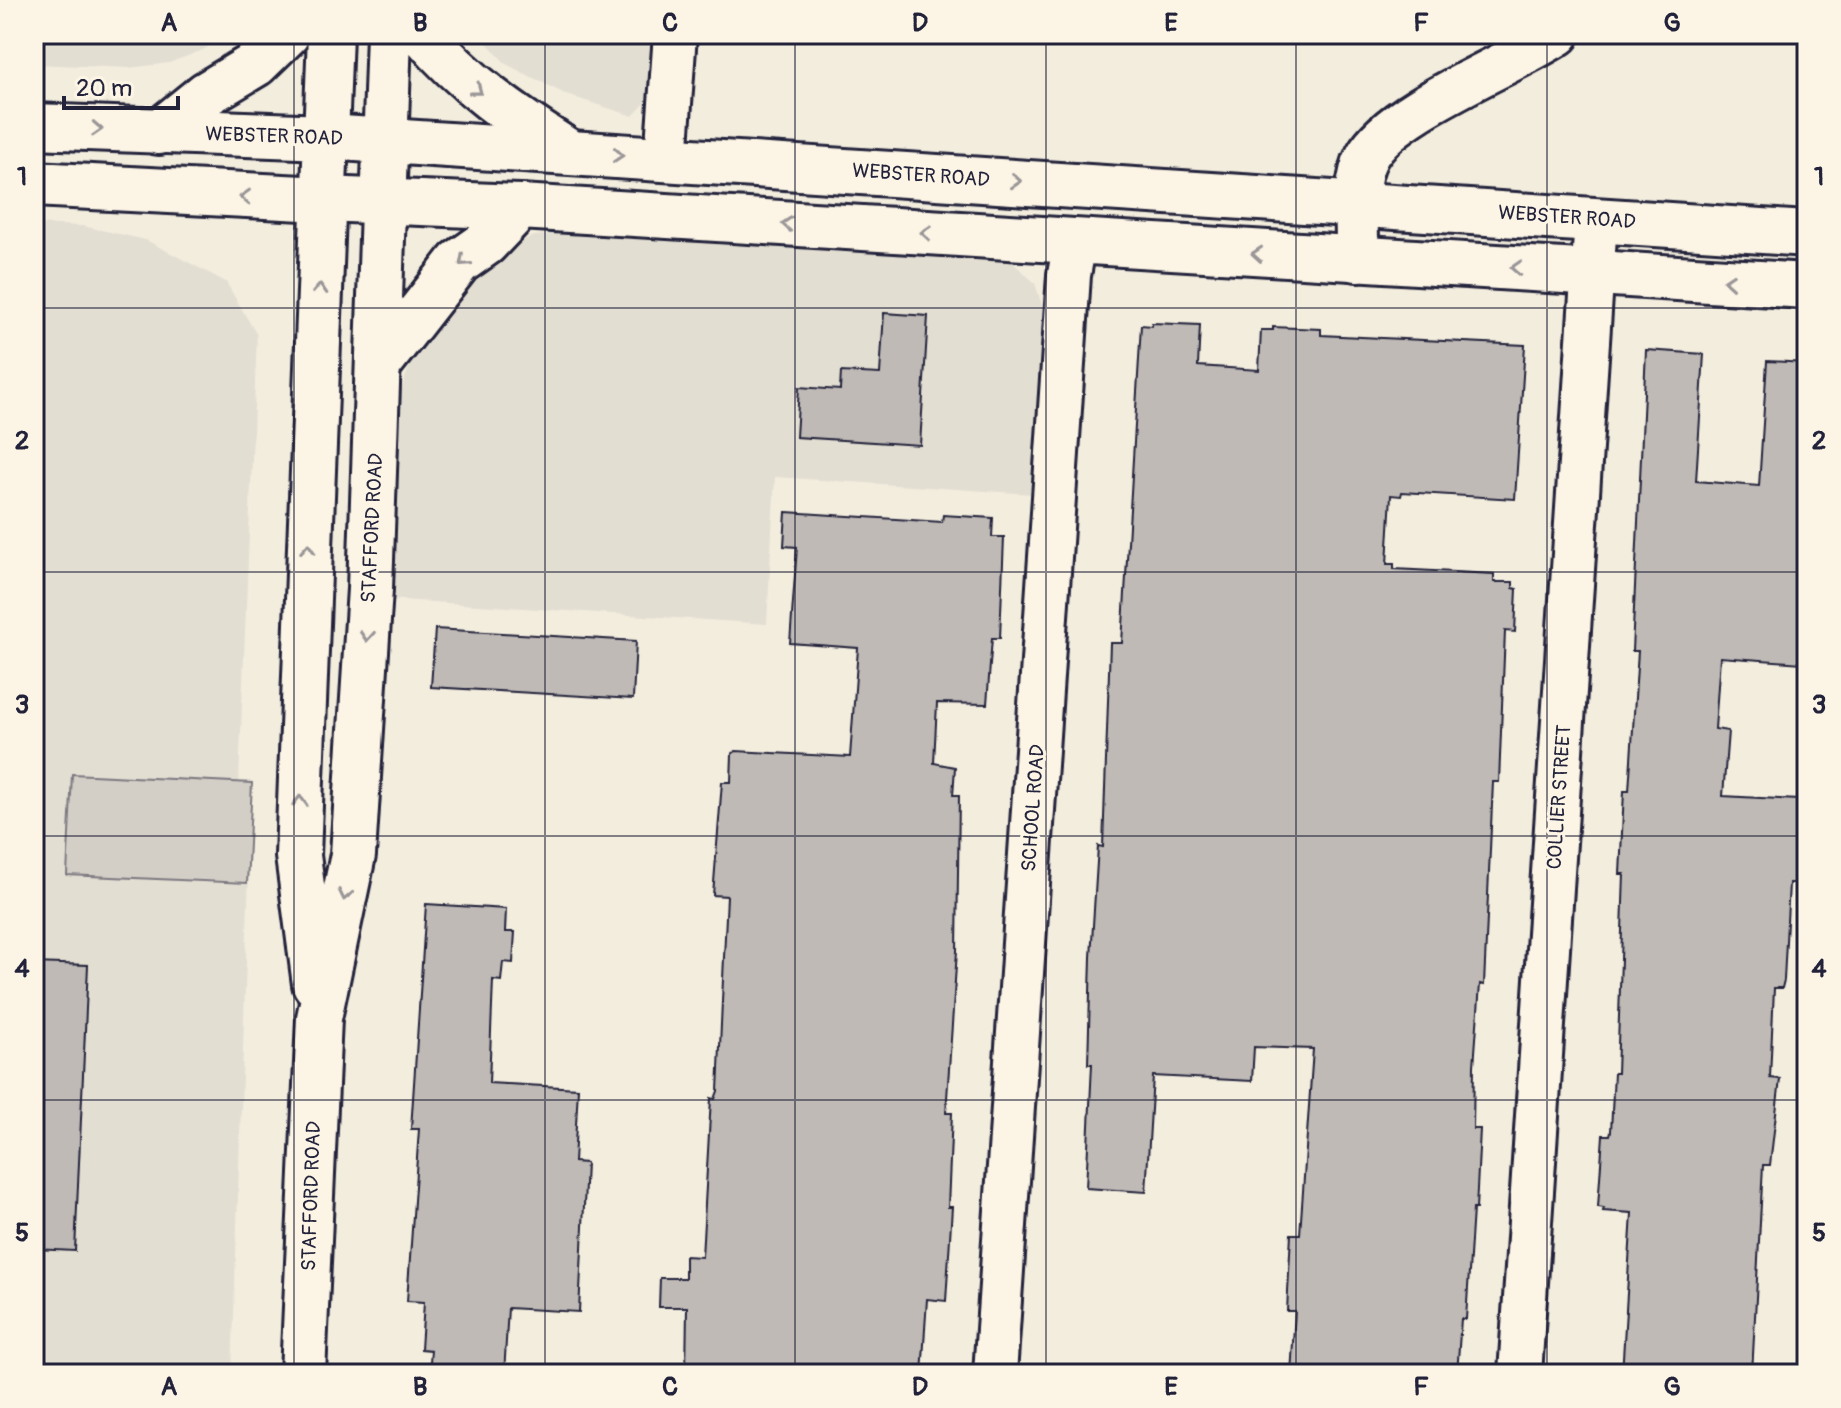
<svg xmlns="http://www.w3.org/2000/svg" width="1841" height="1408" font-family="Pangolin,sans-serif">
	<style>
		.built { fill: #e3ded2 }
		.green { fill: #d4cfc6; stroke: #7b7880; stroke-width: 2 }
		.building { fill: #bfbab6; stroke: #22223b; stroke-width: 2 }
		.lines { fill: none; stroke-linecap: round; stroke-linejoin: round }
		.street-casing { stroke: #22223b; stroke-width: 48 }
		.secondary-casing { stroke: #22223b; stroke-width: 50 }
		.primary-casing { stroke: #22223b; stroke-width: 50 }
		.highway-casing { stroke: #22223b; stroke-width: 50 }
		.street { stroke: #fcf5e5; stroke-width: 42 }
		.secondary { stroke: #fcf5e5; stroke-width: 44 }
		.primary { stroke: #fcf5e5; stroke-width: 44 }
		.highway { stroke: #fcf5e5; stroke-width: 44 }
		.oneway { stroke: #9a9698 }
		.grid { fill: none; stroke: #22223b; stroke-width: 2; stroke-opacity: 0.55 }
		.labels { text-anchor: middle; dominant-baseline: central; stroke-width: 6; stroke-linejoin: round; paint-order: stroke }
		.street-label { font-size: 20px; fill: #22223b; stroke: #fcf5e5 }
		.neatline { fill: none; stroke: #22223b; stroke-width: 3 }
		.grid-label { font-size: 26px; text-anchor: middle; font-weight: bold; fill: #22223b }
	</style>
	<rect width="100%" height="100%" fill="#f3edde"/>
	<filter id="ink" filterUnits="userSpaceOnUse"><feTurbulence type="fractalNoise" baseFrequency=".0125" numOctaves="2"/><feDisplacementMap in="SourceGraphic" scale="16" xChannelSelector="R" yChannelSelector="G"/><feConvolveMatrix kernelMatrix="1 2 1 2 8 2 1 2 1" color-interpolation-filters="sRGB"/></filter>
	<g filter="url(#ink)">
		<path class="built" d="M34,34H227L203,50L169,63L129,68L34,64Z
			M479,34H654L649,99L633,116L567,95L506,64Z
			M34,224L83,226L146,240L226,282L257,335L239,782L252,783L232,1374H34Z
			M579,231L1009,259L1035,283L1044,312L1032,494L775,477L767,624L385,599L398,399L416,347L437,311L506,247L534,236Z"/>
		<path class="green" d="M72,774L252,783L247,883L67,875Z"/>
		<path class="building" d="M884,313L928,316L920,445L796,437L799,387L840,390L841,372L880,374Z
			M1152,323L1200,325L1198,366L1259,370L1261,330H1273V327L1321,329V335L1525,345L1515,499L1402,492L1401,496L1391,495L1387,564H1394V569L1494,574V582H1513V588L1517,589L1515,632L1505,631L1499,782H1493L1484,985L1480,984L1474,1066L1473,1129H1480L1476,1209H1473L1466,1319H1461L1457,1374H1291L1295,1311H1287L1291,1234H1300L1313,1049L1254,1047L1252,1081L1153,1076L1146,1192L1086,1188L1092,1064H1088L1091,957L1098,846L1103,847L1110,643H1122L1141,325L1152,326Z
			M1646,350L1704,354L1696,481L1759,486L1767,361L1807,363V580L1802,663L1720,657L1715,729L1728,731L1723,796L1799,800L1794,883H1789L1784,980L1782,988H1774L1770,1078L1780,1079L1770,1165H1763L1752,1374H1622L1632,1213L1603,1211L1604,1208L1598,1207L1603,1135H1610L1611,1131L1614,1073H1617L1624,874H1620L1624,791H1629L1638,651H1632Z
			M786,512L942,522L943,515L993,518L992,537H1004L1000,638H992L987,704L937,703L934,763L955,767L953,795H959L957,951L946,1113H952L948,1207H952L946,1301L927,1299L922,1374H686L687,1307H659L660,1278H685V1256L702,1257L711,1098L715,1099L718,1091L724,957L727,896L713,895L722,782H731L732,754L736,751L850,757L858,648L790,643L797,547L784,546Z
			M435,629L636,641L633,699L431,687Z
			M426,904L506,909L505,932H515L513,963L503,962L501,981L493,980L489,1083L578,1088L574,1162L586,1163L579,1312L508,1308L504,1374H429L431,1350L421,1349L424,1302L407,1301L419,1129H411Z
			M34,963L88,965L75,1251L34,1249Z"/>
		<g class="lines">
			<defs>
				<path id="street" d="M666,159L675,34
					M1357,260C1358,229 1352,184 1367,156C1392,110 1511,65 1558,34
					M995,1374L1069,275L1075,242
					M1520,1374L1596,220"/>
				<path id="secondary" d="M34,126L326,137
					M34,184L323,199"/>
				<path id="primary" d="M326,137L1807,234
					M323,199L520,207L1807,286"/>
				<path id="highway" d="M423,34C465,84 514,117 569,152
					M159,132L206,94L256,64L287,34
					M380,363L459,262L486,243L520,207
					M315,984L298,856L330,34
					M303,1374L319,1018L353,855L370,589L389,34"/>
			</defs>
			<use href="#street" class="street-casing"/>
			<use href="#secondary" class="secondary-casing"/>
			<use href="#primary" class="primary-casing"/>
			<use href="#highway" class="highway-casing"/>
			<use href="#street" class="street"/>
			<use href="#secondary" class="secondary"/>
			<use href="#primary" class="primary"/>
			<use href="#highway" class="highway"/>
		</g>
		<defs><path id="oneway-chevron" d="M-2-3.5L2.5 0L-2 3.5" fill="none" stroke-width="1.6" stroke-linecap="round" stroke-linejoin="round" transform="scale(2)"/></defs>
		<g class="oneway">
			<use href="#oneway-chevron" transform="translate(477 90) rotate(38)"/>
			<use href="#oneway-chevron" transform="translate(97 129) rotate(3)"/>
			<use href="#oneway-chevron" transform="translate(618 155) rotate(4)"/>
			<use href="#oneway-chevron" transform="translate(1016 181) rotate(4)"/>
			<use href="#oneway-chevron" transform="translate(245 197) rotate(-177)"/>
			<use href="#oneway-chevron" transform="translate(787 224) rotate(-176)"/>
			<use href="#oneway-chevron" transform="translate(926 233) rotate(-176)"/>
			<use href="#oneway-chevron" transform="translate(1257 254) rotate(-176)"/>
			<use href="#oneway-chevron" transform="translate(464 261) rotate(139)"/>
			<use href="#oneway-chevron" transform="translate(1516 268) rotate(-177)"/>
			<use href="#oneway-chevron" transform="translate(1729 281) rotate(-176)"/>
			<use href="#oneway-chevron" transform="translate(320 289) rotate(-87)"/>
			<use href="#oneway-chevron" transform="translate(308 549) rotate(-87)"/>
			<use href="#oneway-chevron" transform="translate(367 636) rotate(94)"/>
			<use href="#oneway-chevron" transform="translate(300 801) rotate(-89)"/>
			<use href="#oneway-chevron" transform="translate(345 895) rotate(102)"/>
		</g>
	</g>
	<path class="grid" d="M294,34V1374M545,34V1374M795,34V1374M1046,34V1374M1296,34V1374M1547,34V1374M34,308H1807M34,572H1807M34,836H1807M34,1100H1807"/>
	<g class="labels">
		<g class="street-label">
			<text transform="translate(274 136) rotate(2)">WEBSTER ROAD</text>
			<text transform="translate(921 175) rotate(4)">WEBSTER ROAD</text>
			<text transform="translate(1567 217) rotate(4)">WEBSTER ROAD</text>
			<text transform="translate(372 528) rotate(-87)">STAFFORD ROAD</text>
			<text transform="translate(1559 797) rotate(-86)">COLLIER STREET</text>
			<text transform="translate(1033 808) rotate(-86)">SCHOOL ROAD</text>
			<text transform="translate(311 1196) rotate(-88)">STAFFORD ROAD</text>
		</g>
	</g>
	<rect width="1841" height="1408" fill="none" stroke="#fcf5e5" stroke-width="88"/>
	<path d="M64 96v12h114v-12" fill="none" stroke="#22223b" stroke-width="4"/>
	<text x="76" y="96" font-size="24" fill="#22223b" stroke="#fcf5e5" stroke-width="6" paint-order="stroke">20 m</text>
	<rect x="44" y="44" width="1753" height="1320" class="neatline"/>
	<g class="grid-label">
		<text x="169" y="31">A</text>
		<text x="420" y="31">B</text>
		<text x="670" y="31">C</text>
		<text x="920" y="31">D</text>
		<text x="1171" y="31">E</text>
		<text x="1421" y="31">F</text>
		<text x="1672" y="31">G</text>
		<text x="22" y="185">1</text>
		<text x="1819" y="185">1</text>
		<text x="22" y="449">2</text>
		<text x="1819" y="449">2</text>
		<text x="22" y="713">3</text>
		<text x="1819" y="713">3</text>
		<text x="22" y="977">4</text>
		<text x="1819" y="977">4</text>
		<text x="22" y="1241">5</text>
		<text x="1819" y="1241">5</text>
		<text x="169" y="1395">A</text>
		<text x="420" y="1395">B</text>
		<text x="670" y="1395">C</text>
		<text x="920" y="1395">D</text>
		<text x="1171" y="1395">E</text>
		<text x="1421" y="1395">F</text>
		<text x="1672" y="1395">G</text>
	</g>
</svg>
